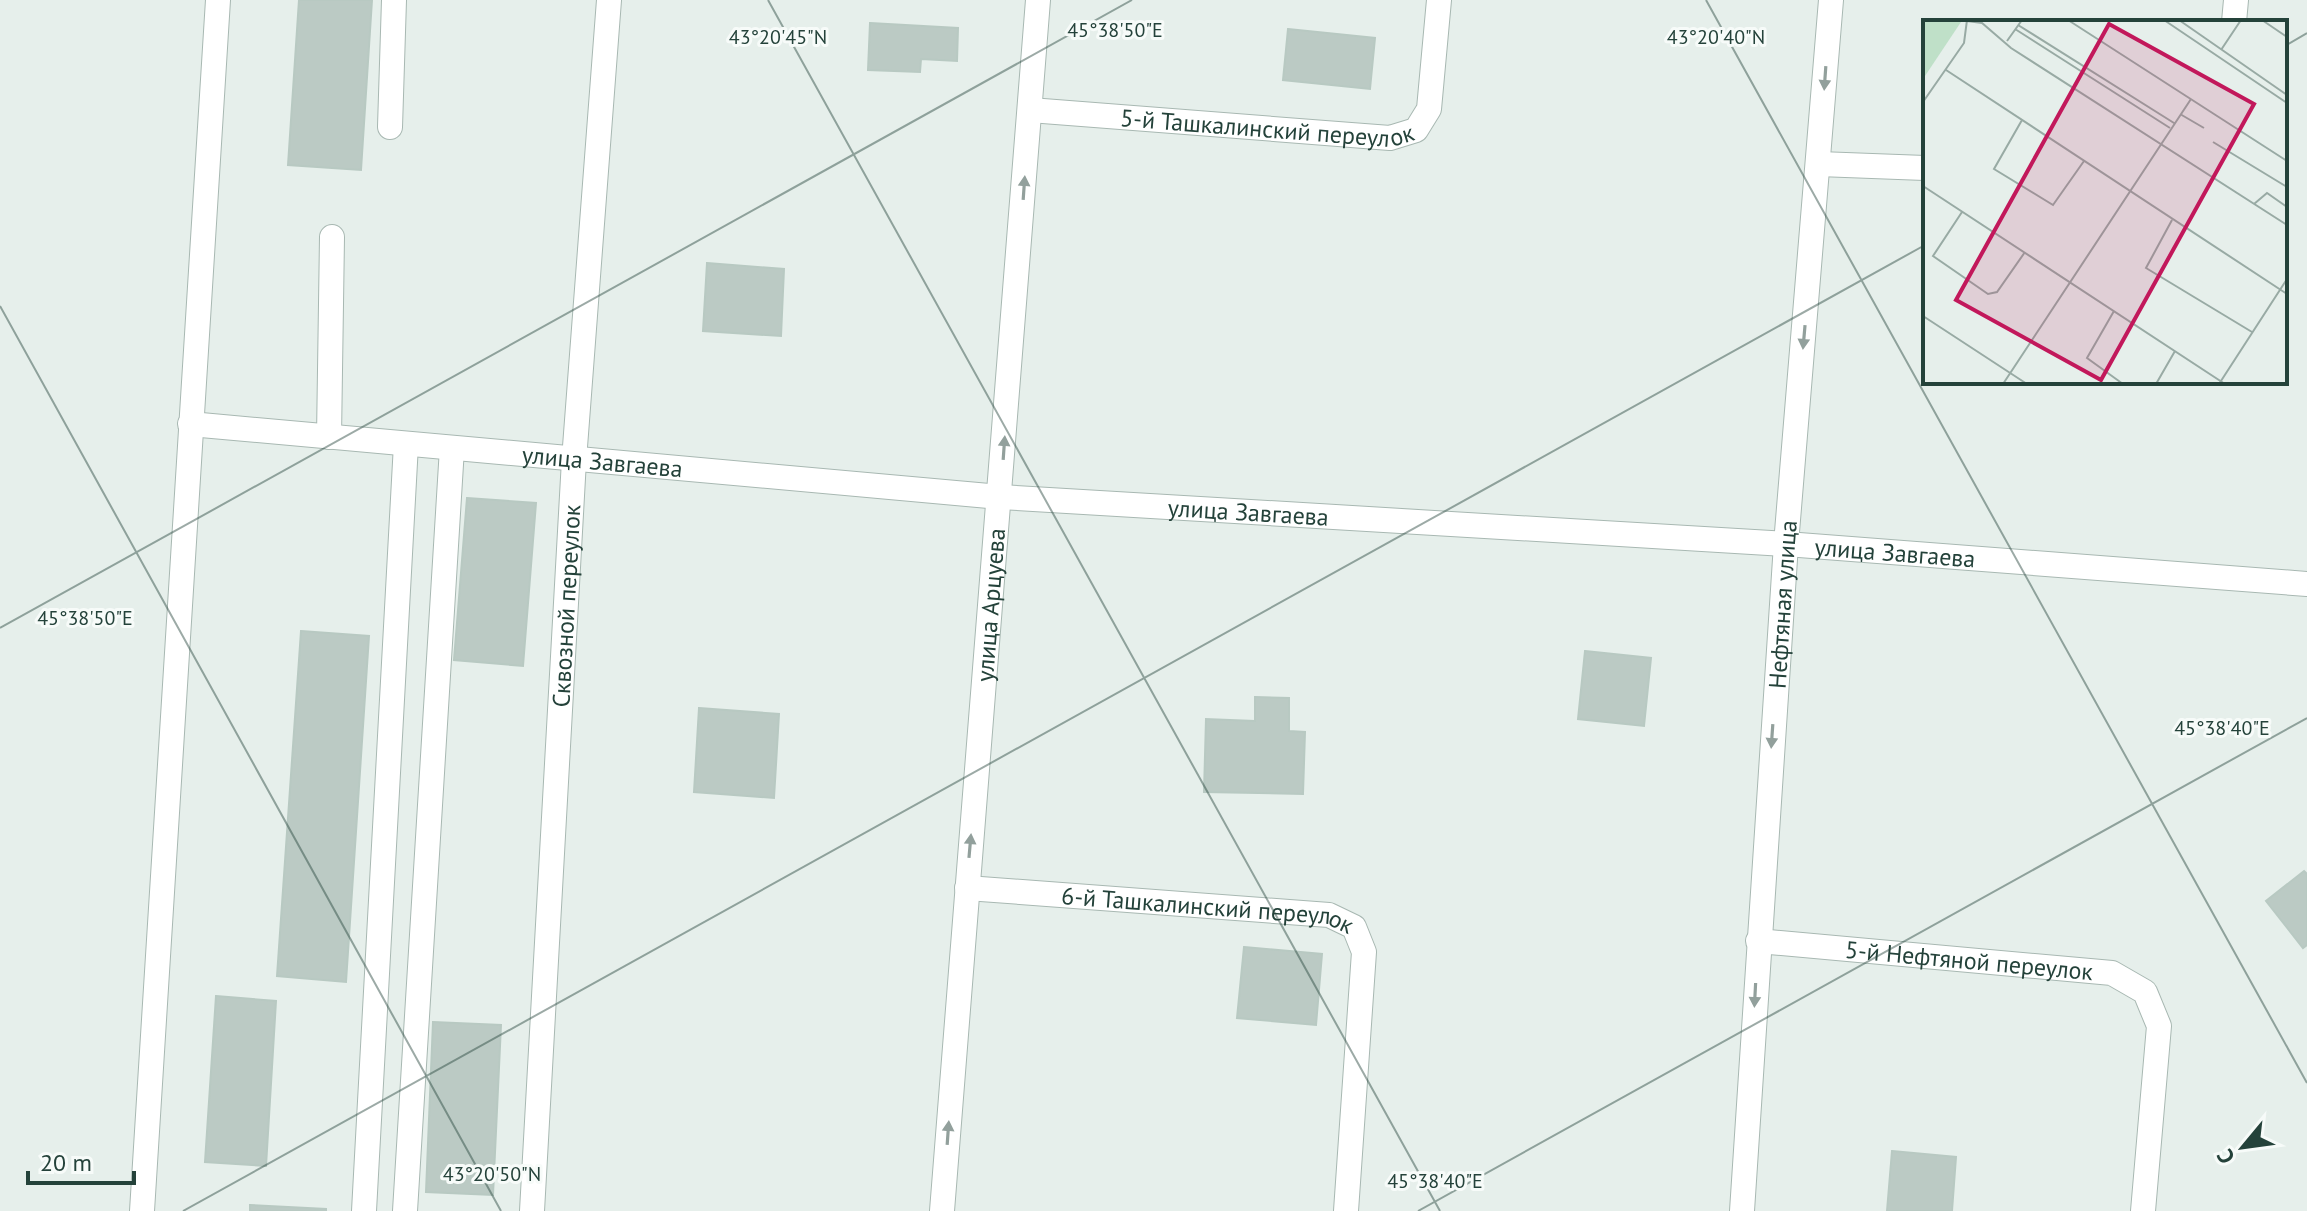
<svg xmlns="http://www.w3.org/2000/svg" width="2307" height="1211" font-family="'PT Sans',sans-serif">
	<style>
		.building { fill: #bbcac4; stroke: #b8c9c2; stroke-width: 2 }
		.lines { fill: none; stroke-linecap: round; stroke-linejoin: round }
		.minor-casing { stroke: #a8b8b2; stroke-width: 26 }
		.minor { stroke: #fff; stroke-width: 24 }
		.oneway { fill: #92a09c }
		.ticks { fill: none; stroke: #24423a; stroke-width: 2; stroke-opacity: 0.45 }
		.labels { text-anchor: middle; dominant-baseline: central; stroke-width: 6; stroke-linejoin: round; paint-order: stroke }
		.street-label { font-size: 24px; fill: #24423a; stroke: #f7fbf9 }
		.inset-road { fill: none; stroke: #98aaa4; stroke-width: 2 }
		.view { fill: #c2185b; fill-opacity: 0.15; stroke: #c2185b; stroke-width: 4 }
		.inset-edge { fill: none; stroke: #24423a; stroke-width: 4 }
		.ticks-label { font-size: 20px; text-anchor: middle; fill: #24423a; stroke: #f7fbf9; stroke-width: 6; stroke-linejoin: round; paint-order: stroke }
	</style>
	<rect width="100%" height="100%" fill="#e6efeb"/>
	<path class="building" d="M299,0H372L361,170L288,165Z
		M870,23L958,28L957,61L921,59L920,72L868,70Z
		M1288,29L1375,38L1370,89L1283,80Z
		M707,263L784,269L781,336L703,331Z
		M467,498L536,503L523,666L454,660Z
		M301,631L369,636L346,982L277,976Z
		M1585,651L1651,658L1644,726L1578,719Z
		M1255,697L1289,698V731L1305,732L1303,794L1204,792L1206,719L1255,721Z
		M699,708L779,714L774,798L694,792Z
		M2304,871L2307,874V945L2303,948L2266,901Z
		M1244,947L1322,954L1316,1025L1237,1018Z
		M216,996L276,1001L266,1166L205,1162Z
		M433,1022L501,1025L493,1195L426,1192Z
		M1892,1151L1956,1157L1952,1211H1887Z
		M250,1205L326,1209V1211H250Z"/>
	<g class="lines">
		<defs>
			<g id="minor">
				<path d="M2234,22L2236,0"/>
				<path id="s1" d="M1030,110L1390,138L1416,130L1429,109L1439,0"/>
				<path d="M390,127L394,0"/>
				<path d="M1819,164L1925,168"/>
				<path id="s2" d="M190,424L1000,497L1786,544L2307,584"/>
				<path d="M329,437L332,237"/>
				<path id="s3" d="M967,888L1329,915L1354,927L1364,952L1346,1211"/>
				<path id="s4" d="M1758,941L2112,973L2145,992L2159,1026L2143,1211"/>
				<path d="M142,1211L218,0"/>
				<path d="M364,1211L406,444"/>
				<path d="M405,1211L452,448"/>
				<path id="s5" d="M532,1211L574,460L609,0"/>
				<path id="s6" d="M942,1211L1038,0"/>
				<path id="s7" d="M1742,1211L1786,544L1831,0"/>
			</g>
		</defs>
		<use href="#minor" class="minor-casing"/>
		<use href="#minor" class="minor"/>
	</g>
	<defs><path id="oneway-solid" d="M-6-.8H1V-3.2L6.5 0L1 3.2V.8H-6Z" transform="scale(2)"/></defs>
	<g class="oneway">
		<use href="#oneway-solid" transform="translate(1825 78) rotate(94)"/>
		<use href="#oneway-solid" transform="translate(1024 188) rotate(-86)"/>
		<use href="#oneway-solid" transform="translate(1804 337) rotate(95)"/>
		<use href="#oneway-solid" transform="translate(1004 448) rotate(-86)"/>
		<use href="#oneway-solid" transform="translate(1772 736) rotate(94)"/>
		<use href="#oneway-solid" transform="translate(970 846) rotate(-85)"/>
		<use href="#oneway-solid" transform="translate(1755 995) rotate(93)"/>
		<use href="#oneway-solid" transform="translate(948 1133) rotate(-86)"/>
	</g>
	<path class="ticks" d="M768,0L1440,1211M1706,0L2307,1083M2285,46L2307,33M0,306L501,1211M0,628L1132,0M183,1211L1925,245M1418,1211L2307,718"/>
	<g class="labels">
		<g class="street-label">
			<text stroke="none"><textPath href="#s1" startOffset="238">5-й Ташкалинский переулок</textPath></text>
			<text stroke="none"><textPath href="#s2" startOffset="414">улица Завгаева</textPath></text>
			<text stroke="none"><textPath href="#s2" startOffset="1062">улица Завгаева</textPath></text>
			<text stroke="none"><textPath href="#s2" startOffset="1710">улица Завгаева</textPath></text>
			<text stroke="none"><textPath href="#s5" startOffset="606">Сквозной переулок</textPath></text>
			<text stroke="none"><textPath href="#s7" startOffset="608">Нефтяная улица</textPath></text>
			<text stroke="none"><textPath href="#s6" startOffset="608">улица Арцуева</textPath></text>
			<text stroke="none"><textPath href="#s3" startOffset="242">6-й Ташкалинский переулок</textPath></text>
			<text stroke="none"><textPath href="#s4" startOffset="212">5-й Нефтяной переулок</textPath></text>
		</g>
	</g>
	<g transform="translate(1923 20)">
		<rect width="364" height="364" fill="#e6efeb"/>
		<path d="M0,0L38,2L0,59Z" fill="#bfe0c8"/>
		<path class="inset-road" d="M145,0L364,141M241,0L364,83M256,0L364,75M339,0L364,17M44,1L59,3L88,28L364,205M95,5L251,103M92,9L247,108M84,21L99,0M298,30L318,0M23,50L364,274M0,82L41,23L44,0M257,94L281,108M99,100L71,149L130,185L161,141M290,122L364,167M0,166L302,364M331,184L344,173L364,187M39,192L10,236L65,274L74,272L102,232M249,200L223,248L329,312M191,291L164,338L200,364M0,296L104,364M80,364L268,79M233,364L252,331M296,364L364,259"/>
		<path class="view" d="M186,4L331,84L178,360L33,280Z"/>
		<rect width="364" height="364" class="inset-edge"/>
	</g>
	<g class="ticks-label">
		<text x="1115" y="37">45°38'50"E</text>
		<text x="778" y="44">43°20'45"N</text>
		<text x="1716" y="44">43°20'40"N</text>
		<text x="85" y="625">45°38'50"E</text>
		<text x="2222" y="735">45°38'40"E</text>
		<text x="492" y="1181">43°20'50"N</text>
		<text x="1435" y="1188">45°38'40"E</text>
	</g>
	<g transform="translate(2243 1147) rotate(241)" stroke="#f7fbf9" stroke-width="6" paint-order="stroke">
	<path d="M0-6L14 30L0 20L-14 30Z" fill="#24423a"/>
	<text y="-12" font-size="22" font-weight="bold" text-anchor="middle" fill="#24423a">С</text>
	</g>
	<path d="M28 1171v12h106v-12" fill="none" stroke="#24423a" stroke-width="4"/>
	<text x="40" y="1171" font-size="24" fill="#24423a" stroke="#f7fbf9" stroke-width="6" paint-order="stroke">20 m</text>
</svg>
